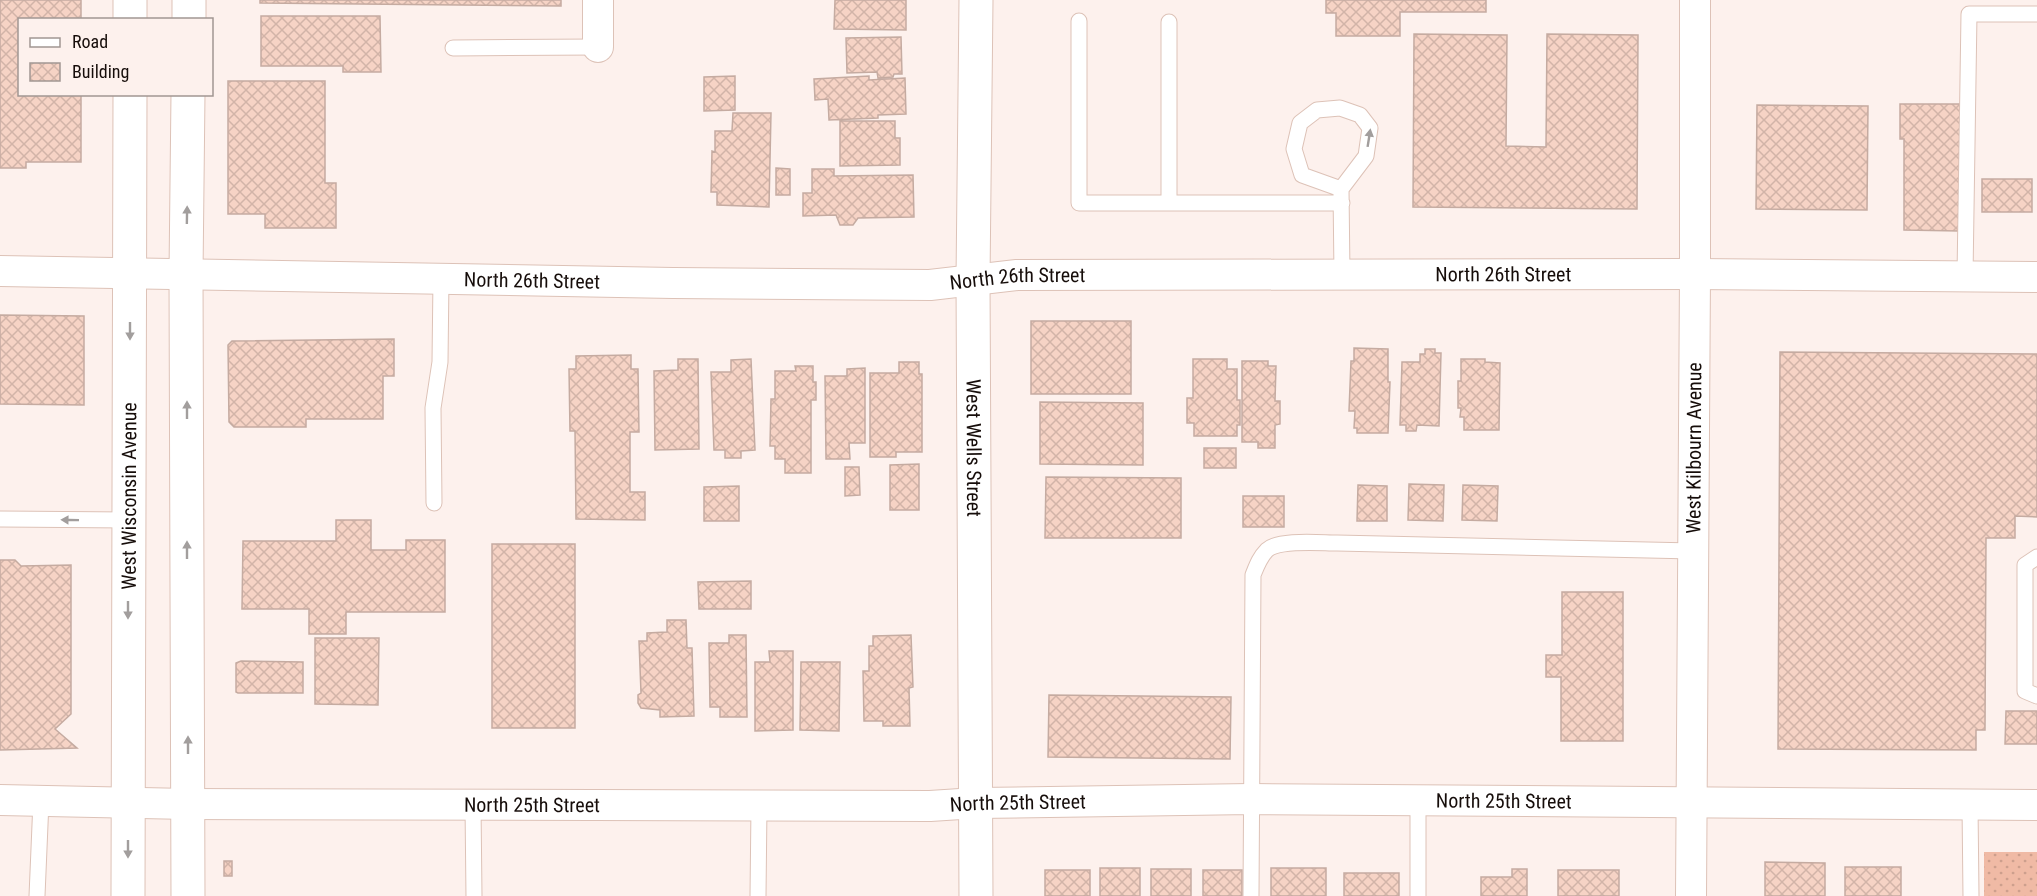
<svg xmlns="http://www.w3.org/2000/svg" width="2037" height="896" font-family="'Roboto Condensed',sans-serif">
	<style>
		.grass { fill: url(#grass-dots) }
		.building { fill: url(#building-cross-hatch); stroke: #c5aba1; stroke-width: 1.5 }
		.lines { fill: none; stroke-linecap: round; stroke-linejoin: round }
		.service-casing { stroke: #ddc2b7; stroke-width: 17 }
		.minor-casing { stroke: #ddc2b7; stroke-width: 32 }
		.tertiary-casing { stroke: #ddc2b7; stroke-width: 35 }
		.secondary-casing { stroke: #ddc2b7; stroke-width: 35 }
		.service { stroke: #fff; stroke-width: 15 }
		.minor { stroke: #fff; stroke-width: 30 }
		.tertiary { stroke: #fff; stroke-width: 33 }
		.secondary { stroke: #fff; stroke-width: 33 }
		.oneway { fill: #a29e9d }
		.labels { text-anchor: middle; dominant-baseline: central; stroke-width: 6; stroke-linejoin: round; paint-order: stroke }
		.street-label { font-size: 20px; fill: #160d0a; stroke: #fdf1ed }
	</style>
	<defs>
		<pattern id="grass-dots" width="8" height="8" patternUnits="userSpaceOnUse" patternTransform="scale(1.5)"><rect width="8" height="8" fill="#f0baa5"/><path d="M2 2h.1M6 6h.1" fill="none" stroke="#cd9f8d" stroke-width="1.8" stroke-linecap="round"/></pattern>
		<pattern id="building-cross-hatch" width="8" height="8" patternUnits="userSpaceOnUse" patternTransform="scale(1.5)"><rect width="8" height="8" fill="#f6d3c5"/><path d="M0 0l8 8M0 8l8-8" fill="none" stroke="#d2b4a8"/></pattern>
	</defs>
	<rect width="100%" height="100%" fill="#fdf1ed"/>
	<path class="grass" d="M1984,852H2037V896H1984Z"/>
	<path class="building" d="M0,0H81V20H20V94H81V162H26V168H0Z
		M260,0H561V6L260,3Z
		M835,0H906V30L834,29Z
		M1326,0H1486V12H1400V36H1336V13H1326Z
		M261,16H380L381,72H343V66H261Z
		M1414,34L1507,35L1506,146L1546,147L1547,34L1638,35L1637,209L1413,207Z
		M901,37L902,74H894L893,77L878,78L877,72L847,73L846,38Z
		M735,76V110L704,111V77Z
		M869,76V80L905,78L906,114L878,115V118L829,120L828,99L815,100L814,79Z
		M228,81H325V183H336V228H265V214H228Z
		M1900,104H1960L1959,231L1904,230V139H1900Z
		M1757,105L1868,106L1867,210L1756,209Z
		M733,113H771L769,207L717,205V192H711L712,151L715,152V131H732Z
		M840,121H895V138H900V165L840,166Z
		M776,168L790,169V195H776Z
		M812,169H834V176L913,175L914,217L858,218L853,225H840L836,215L803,216V193H812Z
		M1982,179H2032V212H1982Z
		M0,315L84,316V405L0,404Z
		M1031,321H1131V394H1031Z
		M394,339V376H383V419H306V427H234L229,422L228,345L232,341Z
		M1354,348L1388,349V382H1390L1388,433H1357V428H1354L1355,411H1349L1351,361H1354Z
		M1425,349H1435V353H1441L1439,426L1417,425L1416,431H1406V425H1400L1402,362H1420V354H1425Z
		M1780,352L2037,354V517L2015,516V538H1986L1985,730H1976V750L1778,749Z
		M631,355V369H638L639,432H630V492H645V520L576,519L575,431H570L569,369H576V356Z
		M678,359H698L699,449L655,450L654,371L678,370Z
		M751,359L755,450L741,451V458H725V450H714L711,372H731V360Z
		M1193,359H1227V369H1237V400H1240V425H1237V436H1194V423H1187V398H1193Z
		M1461,359H1485V362L1500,363L1499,430H1464V417H1460L1461,408H1458V381H1461Z
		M1242,361H1268V366H1276L1275,401H1280V424L1275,425V448H1258V442H1242Z
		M899,362H919V374H922V452H896V457H870V373H899Z
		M795,366H813V382H816V400H811V473H785V459H775V446H770L771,399H775V371H796Z
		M865,368V443H849L850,459H826L825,376H847V369Z
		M1040,402L1143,403V465L1040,464Z
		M1204,448H1236V468H1204Z
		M919,464V510H890V465Z
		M845,467H859L860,495L845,496Z
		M1046,477L1181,478V538H1045Z
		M1409,484L1444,485L1443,521L1408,520Z
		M1358,485L1387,486V521H1357Z
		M1463,485L1498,486L1497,521L1462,520Z
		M739,486V521H704V487Z
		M1243,496H1284V527H1243Z
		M336,520H371V550H406V540H445V612H346V634H309V609H242L243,541H336Z
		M492,544H575V728H492Z
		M0,560H15L21,566L71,565V714L55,729L77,748L0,750Z
		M751,581V609H699L698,582Z
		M1562,592H1623V741H1561V677H1546V655H1562Z
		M667,620H686L687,648H692L694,716L660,717V710L641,708L638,703V695L641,693L639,641H647V633L667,632Z
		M729,635H746L747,717H720V707H710L709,643H729Z
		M911,635L913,687L909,688L910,726H883V721H864L863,671H869V646H873V636Z
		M315,638H379L378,705L315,704Z
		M769,651H793V730L755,731V662H770Z
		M241,661L303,662V693H238L236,692V663Z
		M801,662H840L839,731L800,730Z
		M1049,695L1231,697L1230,759L1048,757Z
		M2006,711H2037V744H2005Z
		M224,861H232V876H224Z
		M1765,862L1825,863V896H1765Z
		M1845,867H1901V896H1845Z
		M1100,868H1140V896H1100Z
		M1271,868H1326V896H1271Z
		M1151,869H1191V896H1151Z
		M1512,869H1527V896H1481V877H1512Z
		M1045,870H1090V896H1045Z
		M1203,870H1242V896H1203Z
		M1558,870H1619V896H1558Z
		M1344,873H1399V896H1344Z"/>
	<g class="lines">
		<defs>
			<path id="service" d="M1079,21V203H1342
				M1169,22V203
				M453,48L598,47
				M1341,189L1302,175L1294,149L1300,123L1317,110L1340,108L1360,115L1370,128L1366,156L1341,189L1342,275
				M1965,276L1969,14H2037
				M434,503L433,408L440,362L441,278
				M0,519L129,520
				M2037,557L2025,565V691L2037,696
				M1418,801V896
				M473,805L474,896
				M1970,805L1971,896
				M37,896L41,801
				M758,896L759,806
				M1251,896L1253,575C1257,565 1260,557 1267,550C1279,539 1320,543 1337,543L1693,551"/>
			<g id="minor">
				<path d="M598,0V47"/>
				<path id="s1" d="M0,271L673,283L930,285L1017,275L1695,274L2037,277"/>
				<path id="s2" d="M0,800L188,804L930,806L976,803L1251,799L2037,805"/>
				<path id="s3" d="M1691,896L1695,274V0"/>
			</g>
			<g id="tertiary">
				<path id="s4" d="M976,0L973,280L976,896"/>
			</g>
			<g id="secondary">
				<path d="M130,20V0"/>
				<path d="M189,20V0"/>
				<path id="s5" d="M128,896L130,94"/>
				<path d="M188,896L186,274L188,94"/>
			</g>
		</defs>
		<use href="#service" class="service-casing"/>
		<use href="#minor" class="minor-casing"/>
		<use href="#tertiary" class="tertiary-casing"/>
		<use href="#secondary" class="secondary-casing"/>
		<use href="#service" class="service"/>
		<use href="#minor" class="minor"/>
		<use href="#tertiary" class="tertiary"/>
		<use href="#secondary" class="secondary"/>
	</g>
	<defs><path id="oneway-solid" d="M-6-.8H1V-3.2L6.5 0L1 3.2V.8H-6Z" transform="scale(1.5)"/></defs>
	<g class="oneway">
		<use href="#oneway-solid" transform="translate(1369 138) rotate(-81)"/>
		<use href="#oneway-solid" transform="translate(187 215) rotate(-89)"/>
		<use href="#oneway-solid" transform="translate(130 331) rotate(90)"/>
		<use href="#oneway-solid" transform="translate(187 410) rotate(-90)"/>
		<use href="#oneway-solid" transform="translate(70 520) rotate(-179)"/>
		<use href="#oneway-solid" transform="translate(187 550) rotate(-90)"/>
		<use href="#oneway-solid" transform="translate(128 610) rotate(90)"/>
		<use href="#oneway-solid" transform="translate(188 745) rotate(-90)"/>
		<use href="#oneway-solid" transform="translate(128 849) rotate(90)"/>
	</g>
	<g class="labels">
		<g class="street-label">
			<text stroke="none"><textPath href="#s1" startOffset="1504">North 26th Street</textPath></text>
			<text stroke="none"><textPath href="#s1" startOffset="1018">North 26th Street</textPath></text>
			<text stroke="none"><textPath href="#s1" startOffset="532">North 26th Street</textPath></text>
			<text stroke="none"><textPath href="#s4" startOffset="448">West Wells Street</textPath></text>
			<text stroke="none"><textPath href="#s3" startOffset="448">West Kilbourn Avenue</textPath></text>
			<text stroke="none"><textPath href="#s5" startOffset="400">West Wisconsin Avenue</textPath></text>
			<text stroke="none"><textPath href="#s2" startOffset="1504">North 25th Street</textPath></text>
			<text stroke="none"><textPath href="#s2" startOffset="1018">North 25th Street</textPath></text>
			<text stroke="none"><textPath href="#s2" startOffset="532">North 25th Street</textPath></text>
		</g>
	</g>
	<rect x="18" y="18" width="195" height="78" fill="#fdf1ed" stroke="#a19692" stroke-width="1.5"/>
	<rect x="30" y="38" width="30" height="9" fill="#ffffff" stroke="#a19692" stroke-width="1.5"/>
	<text x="72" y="48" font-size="18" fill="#160d0a">Road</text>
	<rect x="30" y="63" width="30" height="18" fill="url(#building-cross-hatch)" stroke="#a19692" stroke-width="1.5"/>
	<text x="72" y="78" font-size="18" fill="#160d0a">Building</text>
</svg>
